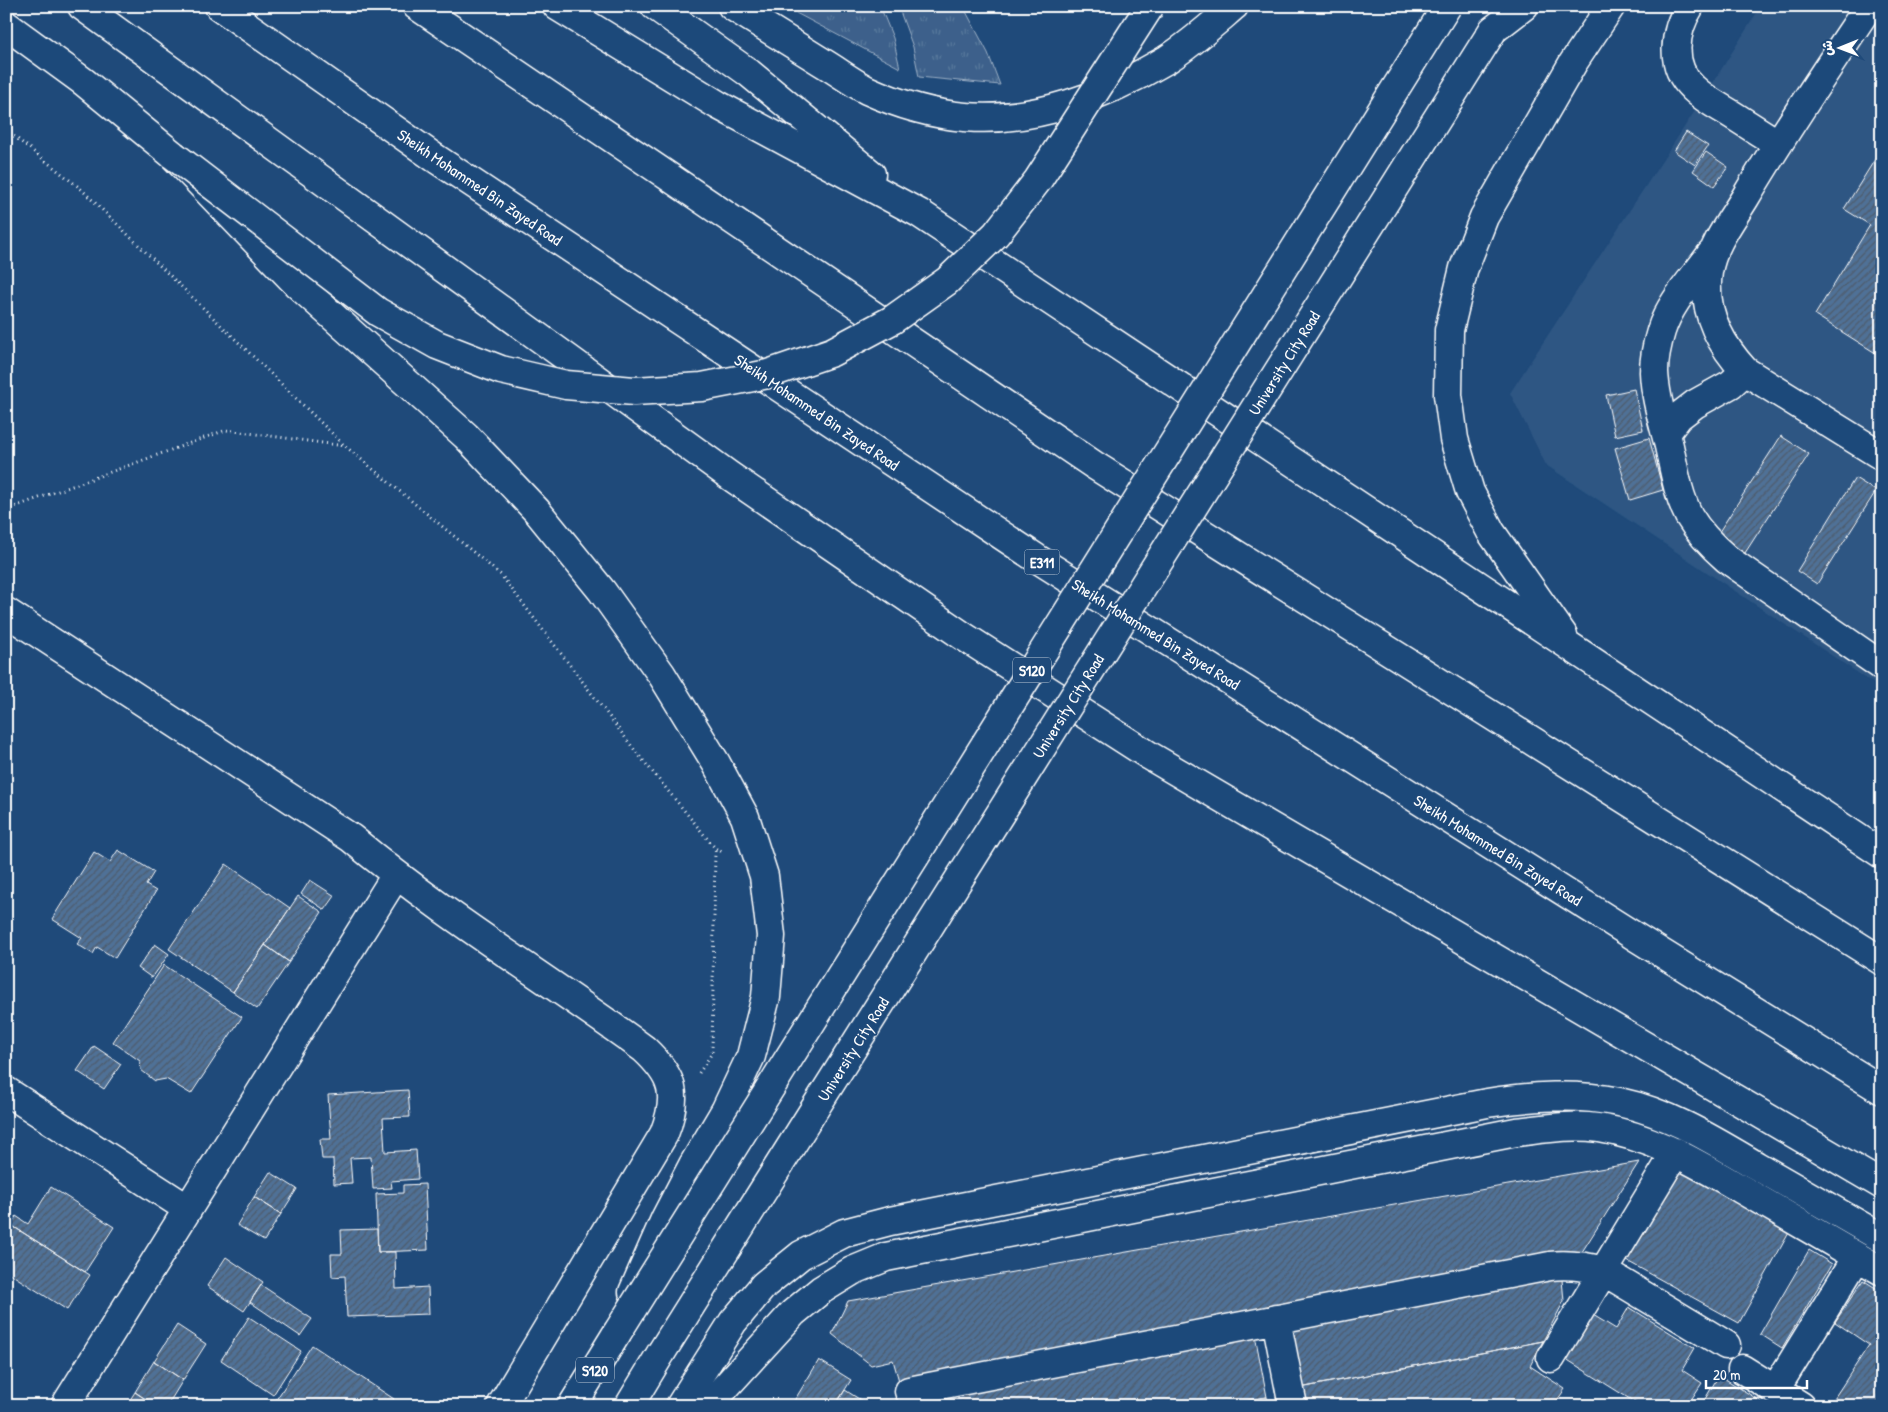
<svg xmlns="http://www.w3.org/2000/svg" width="1888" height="1412" font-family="'Patrick Hand','Playpen Sans Arabic',sans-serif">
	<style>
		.built { fill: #2e5683 }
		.grass { fill: url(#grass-tufts); stroke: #9eb0c5 }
		.building { fill: url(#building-hatch); stroke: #fff }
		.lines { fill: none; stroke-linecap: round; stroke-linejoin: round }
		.minor-casing { stroke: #fff; stroke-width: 31 }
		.major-casing { stroke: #fff; stroke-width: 31 }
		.highway-casing { stroke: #fff; stroke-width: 31 }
		.path { stroke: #fff; stroke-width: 3; stroke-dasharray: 1 4; stroke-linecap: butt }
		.minor { stroke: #1f4a7a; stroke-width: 28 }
		.major { stroke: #1f4a7a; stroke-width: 28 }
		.highway { stroke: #1f4a7a; stroke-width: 28 }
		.minor-bridge-casing { stroke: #fff; stroke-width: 31; stroke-linecap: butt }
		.major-bridge-casing { stroke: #fff; stroke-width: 31; stroke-linecap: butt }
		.minor-bridge { stroke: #1f4a7a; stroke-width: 28 }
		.major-bridge { stroke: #1f4a7a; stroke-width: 28 }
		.labels { text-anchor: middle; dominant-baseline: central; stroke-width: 4; stroke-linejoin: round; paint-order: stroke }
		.shield { fill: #1f4a7a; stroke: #bcc9d7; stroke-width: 1 }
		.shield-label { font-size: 15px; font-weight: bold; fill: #fff }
		.street-label { font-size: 16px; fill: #fff; stroke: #1f4a7a }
	</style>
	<defs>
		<pattern id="grass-tufts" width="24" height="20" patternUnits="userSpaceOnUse" patternTransform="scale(1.25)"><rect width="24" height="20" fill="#3c618b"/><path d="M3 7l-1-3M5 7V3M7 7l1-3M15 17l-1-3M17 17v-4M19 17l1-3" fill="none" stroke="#59799c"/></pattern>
		<pattern id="building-hatch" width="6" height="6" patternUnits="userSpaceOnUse" patternTransform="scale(1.25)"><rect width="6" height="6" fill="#507197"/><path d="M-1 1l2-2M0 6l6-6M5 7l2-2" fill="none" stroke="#4e5b6a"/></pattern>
	</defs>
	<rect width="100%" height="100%" fill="#1f4a7a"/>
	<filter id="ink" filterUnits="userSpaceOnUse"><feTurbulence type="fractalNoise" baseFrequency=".02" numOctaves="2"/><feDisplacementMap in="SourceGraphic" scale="10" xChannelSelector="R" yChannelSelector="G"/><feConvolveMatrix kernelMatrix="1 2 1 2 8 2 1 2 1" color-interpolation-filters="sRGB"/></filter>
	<g filter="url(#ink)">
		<path class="built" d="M1761,6H1882V689L1546,465L1510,393L1704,97Z"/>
		<path class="grass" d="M795,6H880L893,38L900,68L796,13Z
			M898,6H963L988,53L1000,85L919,77L913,47Z"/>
		<path class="building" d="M1686,132L1708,146L1695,165L1674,151Z
			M1882,148V357L1815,315L1870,225L1844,209Z
			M1706,152L1728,167L1714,186L1693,171Z
			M1634,389L1643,430L1615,436L1606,395Z
			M1781,436L1809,454L1743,556L1715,538Z
			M1649,438L1663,490L1630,500L1615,448Z
			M1855,478L1876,491L1817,584L1797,571Z
			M118,850L154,872L146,885L156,891L115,958L97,947L93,954L77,944L82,938L52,919L94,852L110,862Z
			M226,864L290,908L233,992L169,949Z
			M310,880L335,896L325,910L301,894Z
			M298,896L322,912L289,962L265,945Z
			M155,944L169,954L152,978L138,968Z
			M265,945L289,962L257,1009L233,992Z
			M164,965L242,1017L191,1094L166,1079L155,1081L141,1070L140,1061L113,1042Z
			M94,1046L121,1064L104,1089L77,1071Z
			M408,1090L410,1117L383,1118L385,1152L416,1150L418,1179L391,1181L392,1188L373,1189L371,1157L350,1158L352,1183L334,1184L333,1159H322L320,1139H331L328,1095Z
			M1639,1162L1580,1255L899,1381L893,1360L871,1365L832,1334L848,1301Z
			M1679,1167L1791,1229L1739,1323L1627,1261Z
			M270,1172L297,1189L281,1214L254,1197Z
			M425,1184L428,1250L378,1252L376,1194L403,1193V1185Z
			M51,1187L114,1227L85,1272L11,1225L16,1216L28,1224Z
			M254,1197L281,1214L264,1241L237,1225Z
			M6,1222L90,1275L67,1310L6,1271Z
			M377,1229L378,1252H395L396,1289L428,1287L429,1314L347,1317L345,1276L332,1277L331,1254H342L341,1230Z
			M1809,1250L1832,1264L1782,1348L1760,1334Z
			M226,1257L263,1282L244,1311L207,1286Z
			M1561,1269L1564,1301L1543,1341L1300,1388L1288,1329Z
			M1863,1280L1882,1292V1395L1875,1406H1829L1869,1345L1835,1322Z
			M261,1285L312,1319L300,1336L250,1302Z
			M1629,1307L1695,1348L1682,1370L1702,1383L1687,1406H1641L1566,1359L1593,1315L1616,1329Z
			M249,1317L301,1351L273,1395L221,1360Z
			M177,1325L206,1344L183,1380L154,1361Z
			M1254,1330L1267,1397L1216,1406H932L933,1395Z
			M1543,1341L1530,1366L1565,1389L1553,1406H1303L1300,1388Z
			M312,1345L394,1399L389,1406H272Z
			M819,1360L851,1380L835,1406H791Z
			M154,1361L183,1380L167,1406H156L135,1392Z
			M1719,1375L1768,1406H1701Z
			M845,1390L870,1406H835Z
			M135,1392L156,1406H126Z
			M1267,1397L1269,1406H1216Z"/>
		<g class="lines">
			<defs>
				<path id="minor" d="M1690,6C1674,31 1669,66 1693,88C1704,99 1718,106 1731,114C1747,124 1762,134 1777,143
					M1869,6C1827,69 1784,132 1745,198C1731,221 1712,245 1708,272C1702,310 1720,344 1745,371L1882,456
					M1711,254C1694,278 1670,302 1661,331C1657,344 1654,358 1654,372C1655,397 1663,422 1669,446C1674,469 1678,495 1689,516C1699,533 1712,546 1727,559L1882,666
					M1666,433L1678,417L1695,404L1731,384L1745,371
					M6,612L351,838C444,916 547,978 644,1049C674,1077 679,1095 664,1134L501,1406
					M6,1091L188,1209
					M1276,1319L1293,1406
					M1551,1358L1676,1152
					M1742,1369L1801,1406
					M1775,1390L1857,1257
					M909,1391L1550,1266C1569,1264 1585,1266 1603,1271L1726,1345
					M65,1406L396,875
					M708,1406L793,1313L821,1290L852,1271L886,1257L1516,1132C1543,1129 1571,1124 1599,1128C1654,1137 1694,1162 1741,1189C1788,1216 1835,1244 1882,1271"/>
				<path id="major" d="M1493,30L1524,6
					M572,1406L617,1333
					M629,1406L661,1353"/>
				<path id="highway" d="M82,6L730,476L963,636L1150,756L1882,1185
					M219,6L435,158L1036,558L1639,939L1882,1090
					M417,6L1094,465L1882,961
					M557,6L718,105L919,213L1882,854
					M655,6L749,73L871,174
					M732,6C762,25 792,43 822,62C837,71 852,82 867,90C898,104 931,114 965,117C1034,123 1107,95 1166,60C1190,45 1212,25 1234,6
					M6,25L84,82L173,155L297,284L466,436L537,511L602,591L662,675L716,763L745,817L764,876L771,936L766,997L751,1056L725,1111L693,1165L665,1219L633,1292
					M1563,635L1491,532L1470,492L1454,439L1448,395L1449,330L1464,268L1484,217L1573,63L1611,6
					M680,1406L733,1322L764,1285L801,1255L844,1233L890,1221L1487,1103C1532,1096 1575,1093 1619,1102C1670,1113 1713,1140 1757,1166C1798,1190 1840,1214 1882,1238"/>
			</defs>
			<use href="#minor" class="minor-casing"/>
			<use href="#major" class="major-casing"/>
			<use href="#highway" class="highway-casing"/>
			<path class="path" d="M6,130L80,188L345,446
				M6,510L226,430L345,446L501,575L637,753L715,848
				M699,1073L712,1053L715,848L722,852"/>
			<use href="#minor" class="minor"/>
			<use href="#major" class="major"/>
			<use href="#highway" class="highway"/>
			<defs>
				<path id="minor-bridge" d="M173,155L378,312L437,345L501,370L566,385L634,391L702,387L768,374L832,352L892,320L947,281L996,234L1038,180L1150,6"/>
				<path id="major-bridge" d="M617,1333L1447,6
					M661,1353L1493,30"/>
			</defs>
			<use href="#minor-bridge" class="minor-bridge-casing"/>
			<use href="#major-bridge" class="major-bridge-casing"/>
			<use href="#minor-bridge" class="minor-bridge"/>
			<use href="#major-bridge" class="major-bridge"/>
		</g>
	</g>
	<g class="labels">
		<g class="shield">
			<rect x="1024.5" y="549.5" width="35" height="25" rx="4"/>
			<rect x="1013" y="657.5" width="38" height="25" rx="4"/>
			<rect x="576" y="1357.5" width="38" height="25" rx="4"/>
		</g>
		<g class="shield-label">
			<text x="1042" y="562">E311</text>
			<text x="1032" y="670">S120</text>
			<text x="595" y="1370">S120</text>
		</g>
		<g class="street-label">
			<text transform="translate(480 187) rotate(34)">Sheikh Mohammed Bin Zayed Road</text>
			<text transform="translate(1284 363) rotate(-58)">University City Road</text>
			<text transform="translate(817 412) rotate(34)">Sheikh Mohammed Bin Zayed Road</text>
			<text transform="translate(1156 634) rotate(32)">Sheikh Mohammed Bin Zayed Road</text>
			<text transform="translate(1068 706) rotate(-58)">University City Road</text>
			<text transform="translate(1498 850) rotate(32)">Sheikh Mohammed Bin Zayed Road</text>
			<text transform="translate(853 1049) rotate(-58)">University City Road</text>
		</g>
	</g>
	<rect width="1888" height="1412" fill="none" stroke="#1f4a7a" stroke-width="25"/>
	<rect x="12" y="12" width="1863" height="1387" fill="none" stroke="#fff" stroke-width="2" filter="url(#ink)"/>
	<g transform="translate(1840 48) rotate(269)" stroke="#1f4a7a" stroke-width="4" paint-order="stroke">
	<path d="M0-4L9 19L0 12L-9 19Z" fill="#ffffff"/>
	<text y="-8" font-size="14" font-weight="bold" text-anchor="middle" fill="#ffffff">ش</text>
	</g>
	<path d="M1706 1380v8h101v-8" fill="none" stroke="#ffffff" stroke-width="2.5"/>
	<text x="1713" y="1380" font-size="15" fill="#ffffff" stroke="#1f4a7a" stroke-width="4" paint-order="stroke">20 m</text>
</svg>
